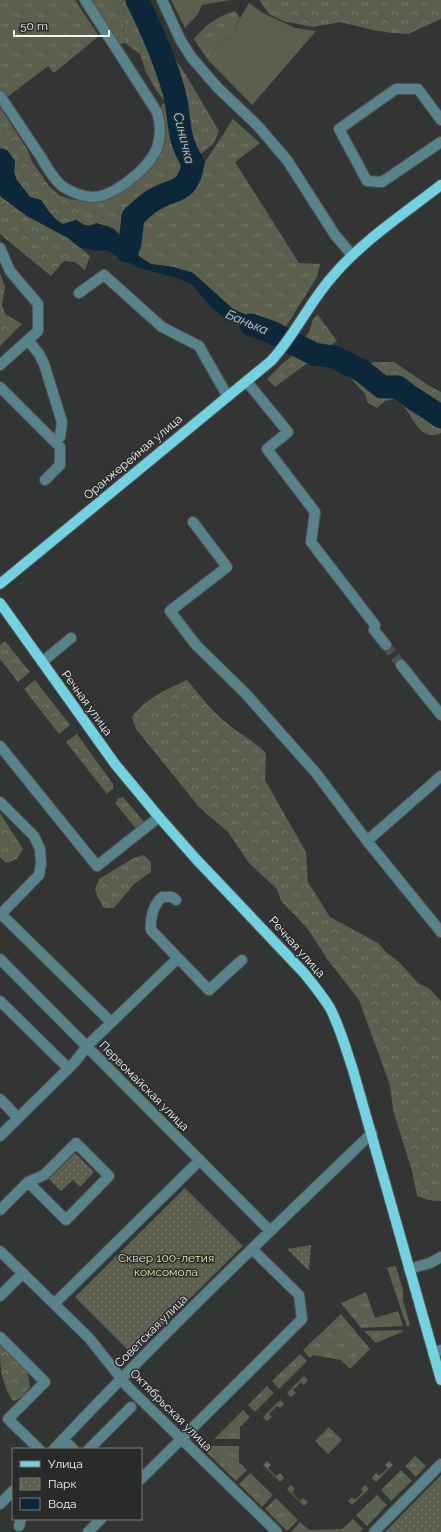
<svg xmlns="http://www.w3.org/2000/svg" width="441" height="1532" font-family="Raleway,sans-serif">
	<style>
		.grass { fill: url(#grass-tufts) }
		.forest { fill: url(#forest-crowns) }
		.park { fill: url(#park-dots) }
		.garden { fill: #5b5f4d }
		.water { fill: #0b2739 }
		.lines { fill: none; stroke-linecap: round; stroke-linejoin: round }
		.river { stroke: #0b2739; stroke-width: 23 }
		.minor-tunnel { stroke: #4f5251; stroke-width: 10; stroke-dasharray: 10 5; stroke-linecap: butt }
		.minor-casing { stroke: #515453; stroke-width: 12 }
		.major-casing { stroke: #515453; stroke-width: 12 }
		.minor { stroke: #58838b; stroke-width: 10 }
		.major { stroke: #74d1e2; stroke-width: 10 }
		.labels { text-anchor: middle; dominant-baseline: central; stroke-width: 3; stroke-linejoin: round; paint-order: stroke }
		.street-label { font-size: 12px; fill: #f2f4f4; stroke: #282b2a }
		.park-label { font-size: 12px; fill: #ddeaaf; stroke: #282b2a }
		.water-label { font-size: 13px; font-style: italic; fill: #a2d7ff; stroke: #282b2a }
	</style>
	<defs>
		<pattern id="grass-tufts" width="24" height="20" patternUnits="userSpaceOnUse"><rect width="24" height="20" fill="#5b5f4d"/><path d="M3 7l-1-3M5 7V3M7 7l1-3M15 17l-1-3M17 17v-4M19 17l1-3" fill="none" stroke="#737767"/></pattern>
		<pattern id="forest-crowns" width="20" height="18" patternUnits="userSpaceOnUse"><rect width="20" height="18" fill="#5b5f4d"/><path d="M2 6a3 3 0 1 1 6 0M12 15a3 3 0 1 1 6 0" fill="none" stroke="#737767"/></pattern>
		<pattern id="park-dots" width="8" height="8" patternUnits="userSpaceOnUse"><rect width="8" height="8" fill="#5b5f4d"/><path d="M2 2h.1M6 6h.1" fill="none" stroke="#737767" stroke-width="1.8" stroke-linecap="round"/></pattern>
	</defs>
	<rect width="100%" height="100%" fill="#323534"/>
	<path class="grass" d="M0,0H75L99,36L54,73L48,66L6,98L0,89Z
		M90,0H119L126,17L123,25L125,43L118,44Z
		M235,11L240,18L233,34L216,47L208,60L194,39C207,24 216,17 235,11Z
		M165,103L178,121L186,152L193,163C188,195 174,187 153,201C146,205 139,211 133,217L131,242L138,227L153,208L179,195L198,173L233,119L260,143L235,162L299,263L320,264L317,277L282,333L264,323L233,309L193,273L173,267L151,264L140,257L128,242L121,241L119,233L85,225L76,220L82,201C121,199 129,188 150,158C154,151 163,142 165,135C167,125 163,114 161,105Z
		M0,107L14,129L0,131Z
		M291,357L298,370L275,387L267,379L284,362Z
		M123,797L145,823L137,830L115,803L119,798Z
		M394,1266L396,1267L403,1290V1300L410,1325L407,1327L387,1268Z
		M366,1292L375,1318L398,1311L403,1326L361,1328L341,1303Z
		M341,1314L370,1349L350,1369L341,1360L313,1355L310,1358L303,1350Z
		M403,1330L402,1332L376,1343L364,1331Z
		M300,1354L307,1361L279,1389L272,1381Z
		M304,1376L308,1380L304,1385L301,1382L293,1390L296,1393L291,1397L287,1393Z
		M267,1386L274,1393L255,1412L248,1405Z
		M280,1400L284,1404L280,1408L277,1406L269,1414L272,1417L267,1421L263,1417Z
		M243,1410L250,1417L240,1427V1439H214Z
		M329,1427L342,1440L328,1454L315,1441Z
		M200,1446H239V1462L247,1470L236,1481Z
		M415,1456L426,1466L416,1477L405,1466Z
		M267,1461L271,1465L268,1468L276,1476L280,1473L284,1478L280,1482L263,1465Z
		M389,1461L393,1465L376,1482L372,1478L376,1473L379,1476L388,1468L385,1465Z
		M401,1470L412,1481L391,1501L381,1490Z
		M250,1473L273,1495L262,1507L239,1484Z
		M291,1485L295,1489L292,1492L300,1501L303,1498L308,1502L304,1506L287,1489Z
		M365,1485L369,1489L352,1505L348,1501L352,1497L355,1500L363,1492L361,1489Z
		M377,1495L387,1505L367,1526L356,1515Z
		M276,1498L298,1520L287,1531L265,1509Z
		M353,1519L363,1529L360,1532H291L300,1522L309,1530L342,1529Z"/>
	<path class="forest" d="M119,0H148L156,13L160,32L168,48L186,75L219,131L214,143L201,154L192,146L178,121L155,88L146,72L140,54L125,43L123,25L126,17Z
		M259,0H441V19L408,34L392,33L373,30L340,22L313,27L283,21L269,14Z
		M14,129L27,149L33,163L49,186L59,195L70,199L82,201L81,207L76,220L63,224C53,219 47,209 41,200L30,197L16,179L14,171L15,161L0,149V131Z
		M0,196L27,216L68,238L90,256L85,270L75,262L64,261L51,276L0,234Z
		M0,273L5,287L2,305L5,314L22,324L0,346Z
		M319,313L318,315L337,341L298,370L291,357L309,332L313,319Z
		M374,362H394L428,385L441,392V433C419,443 414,416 402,405C400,403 397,401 394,399L385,401L377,408L368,403L365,394L345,372L354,366L364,367Z
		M5,641L30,672L18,682L0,659V645Z
		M35,680L70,725L59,734L24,689Z
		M187,680C198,693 209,708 222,719C236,732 253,740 266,753L265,780L306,852L308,882L330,917L378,943L387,953L399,962L418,983L430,989L441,1001V1201L428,1200L417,1196L412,1171L393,1110L390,1085L359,1000L328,960L307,928L281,901L277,889L249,863L228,832L199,807L136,729L132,717C146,698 166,690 187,680Z
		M77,734L113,784V788L107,794L66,742Z
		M0,813L23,849L17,859L6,863L0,857Z
		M144,855L151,862V872L134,884L114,908H104L98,898L95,889L99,879L134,858Z
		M0,1341L26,1364L30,1387L21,1398L13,1401C0,1380 0,1366 0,1341Z"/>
	<path class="park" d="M75,1153L94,1172L80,1187L73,1180L61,1191L49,1179Z
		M185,1188L243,1246L133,1355L75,1297Z
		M311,1245L309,1271L287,1249Z
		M441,1475V1532H385Z"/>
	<path class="garden" d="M171,0H231L202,5L198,14L185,28Z
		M249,3L263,13L295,28L316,31L252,105L208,60L216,47L233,34L240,18Z
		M201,1219L208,1227L199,1236L191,1228Z"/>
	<path class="water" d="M2,148L8,151L15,161L14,171L16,179L30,197L41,200C47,209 53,219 63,224L76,220C83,225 88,228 96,223C109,227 117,226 121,241L128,242L130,243L140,257L151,264L173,267L193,273L233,309L264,323L282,333L275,342L222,316L208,304L193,285L177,278L139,268L106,250L96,251L79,247L68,238L27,216L0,196V149Z"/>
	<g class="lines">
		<path class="river" d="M127,251L130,243L133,217C139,212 145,205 152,201C174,187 188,195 193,163C176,137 181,119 174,92C165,60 152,30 137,0
			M251,325L271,332L314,354L334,357L362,371L382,387H398C411,399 427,406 441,417"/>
		<path class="minor-tunnel" d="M386,645L401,665"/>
		<defs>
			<path id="minor" d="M162,0L181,41L192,58L218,88L257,125L287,160L335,235L352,255
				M0,96C14,116 27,137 41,157C46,166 56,183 65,188C72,192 82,196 91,197C113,198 149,168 157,148C161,136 161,124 157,112L85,0
				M441,120L418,89H396L339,129L367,181L382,182L441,142
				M0,248L10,271L38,304V331L0,365
				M79,293L104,275L162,327L199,346L228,397
				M28,340L39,354L44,364L62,422L60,437L55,442
				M247,382L288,432L267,449L315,512L311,542L375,625L374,630L386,645
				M0,387L60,447V465L45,480
				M193,522L227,567L170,611L196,645L245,693L316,773L367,841L441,932
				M42,662L71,638
				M401,665L441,715
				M0,746L97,866L159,817
				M0,802L34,836L40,849L41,864L39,875L0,915
				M367,841L441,776
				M0,913L111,1022
				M178,958L209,990L242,960
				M0,959L270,1231
				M0,1001L68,1068
				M0,1099L18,1118
				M0,1136L75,1062L87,1046L178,958L151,930C150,919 153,905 162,897H172L176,900
				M0,1210L28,1182L44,1175L76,1143L109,1176L66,1220L28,1182
				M0,1251L89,1338L128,1387L277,1532
				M409,1269L430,1263L441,1257
				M0,1296L23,1273
				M54,1304L200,1160
				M0,1337L45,1382L8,1419L39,1449
				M433,1353L441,1350
				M63,1439L73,1449
				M54,1449C156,1340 264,1237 372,1133
				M89,1449L131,1407
				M141,1479L302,1319L299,1295L252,1249
				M0,1504L13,1491
				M19,1526L21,1519
				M88,1532L101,1519
				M374,1532L441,1464"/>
			<path id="major" d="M0,584L271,361C295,335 309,303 332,277C362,241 404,214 441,185
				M0,603L115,764L159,817L196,859L304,973C313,984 322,995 330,1008C340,1027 346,1049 353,1070L441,1380"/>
		</defs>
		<use href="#minor" class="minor-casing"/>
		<use href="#major" class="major-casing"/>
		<use href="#minor" class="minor"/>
		<use href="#major" class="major"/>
	</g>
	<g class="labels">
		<g class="street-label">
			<text transform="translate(133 457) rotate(-40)">Оранжерейная улица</text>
			<text transform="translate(87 703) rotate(54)">Речная улица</text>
			<text transform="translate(297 947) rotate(48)">Речная улица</text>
			<text transform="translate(144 1086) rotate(45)">Первомайская улица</text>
			<text transform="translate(151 1331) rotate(-45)">Советская улица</text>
			<text transform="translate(171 1410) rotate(45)">Октябрьская улица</text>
		</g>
		<g class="park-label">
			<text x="166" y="1258">Сквер 100-летия<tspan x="166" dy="14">комсомола</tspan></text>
		</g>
		<g class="water-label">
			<text transform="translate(184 138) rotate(76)">Синичка</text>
			<text transform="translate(247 322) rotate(23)">Банька</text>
		</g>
	</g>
	<rect x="12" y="1448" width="130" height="72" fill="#282b2a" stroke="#797b7b"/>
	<rect x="20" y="1461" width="20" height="6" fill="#74d1e2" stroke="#797b7b"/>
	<text x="48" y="1468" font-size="12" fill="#f2f4f4">Улица</text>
	<rect x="20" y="1478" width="20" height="12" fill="url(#park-dots)" stroke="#797b7b"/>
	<text x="48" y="1488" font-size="12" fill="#f2f4f4">Парк</text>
	<rect x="20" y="1498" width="20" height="12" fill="#0b2739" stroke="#797b7b"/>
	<text x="48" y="1508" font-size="12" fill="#f2f4f4">Вода</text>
	<path d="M14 30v6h95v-6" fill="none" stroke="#f2f4f4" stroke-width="2"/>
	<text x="20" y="30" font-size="12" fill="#f2f4f4" stroke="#282b2a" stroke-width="3" paint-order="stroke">50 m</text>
</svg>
